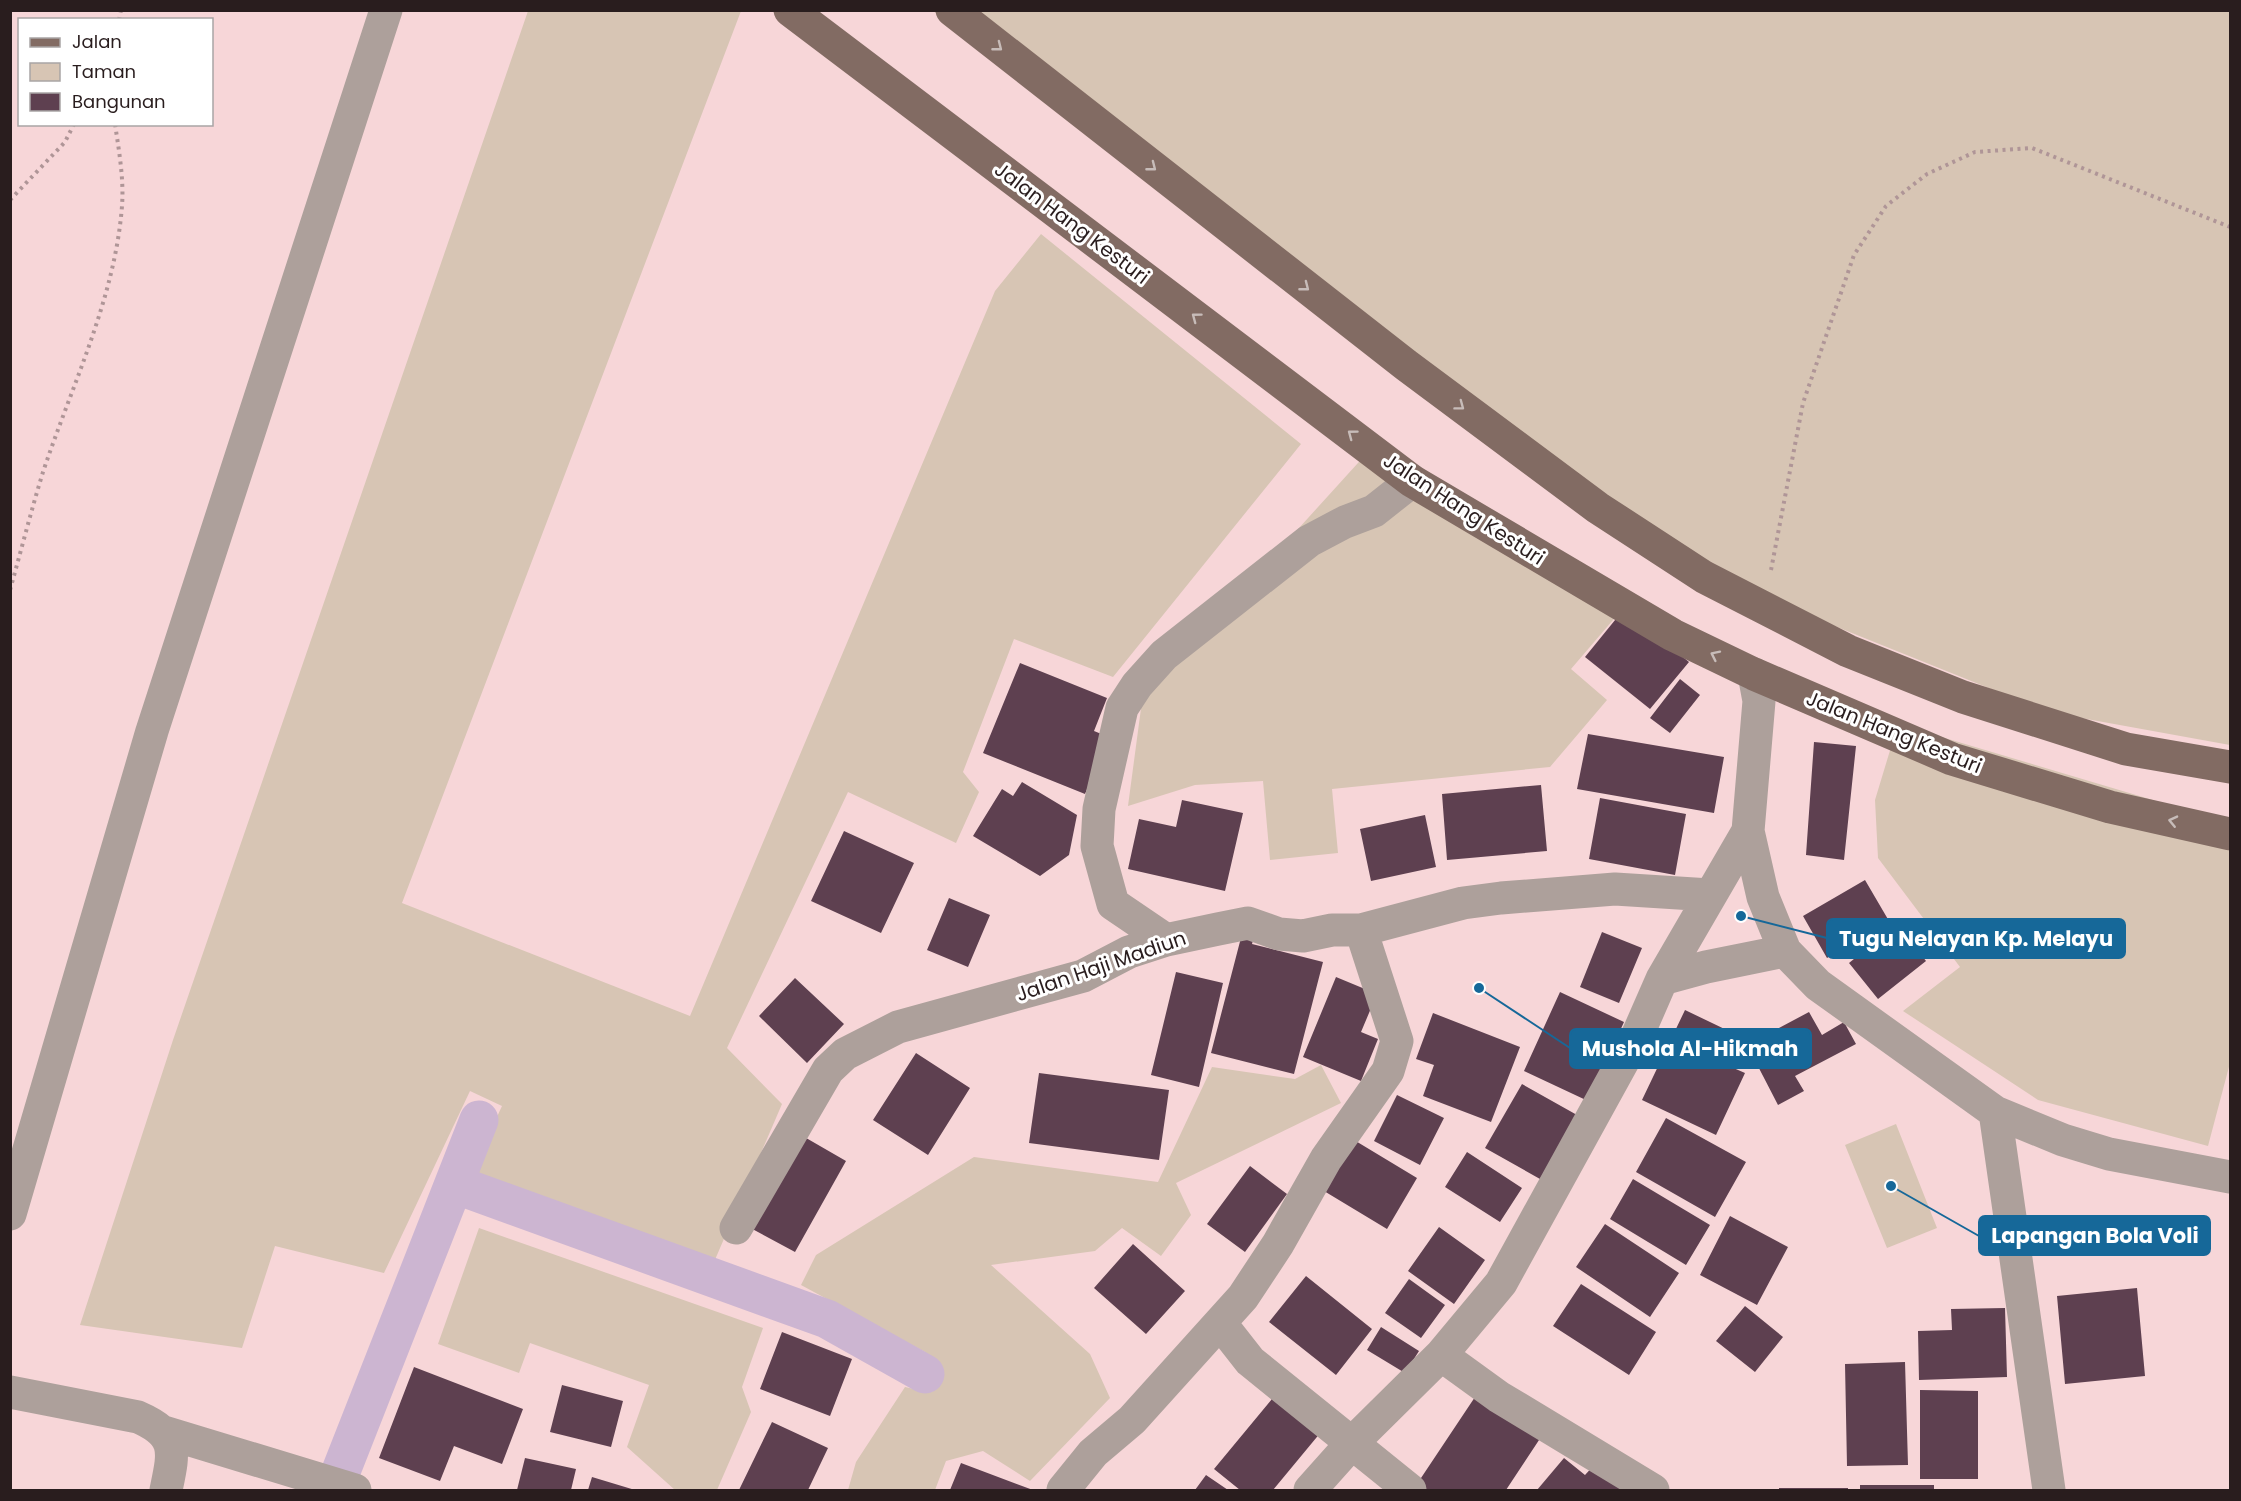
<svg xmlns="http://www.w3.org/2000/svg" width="2241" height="1501" font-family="Poppins,sans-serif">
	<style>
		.green { fill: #d7c5b4 }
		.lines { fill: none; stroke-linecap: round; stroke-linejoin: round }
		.canal { stroke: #ccb5d1; stroke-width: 39 }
		.building { fill: #5e4050 }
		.path { stroke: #af9597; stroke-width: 4; stroke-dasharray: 3 4.5; stroke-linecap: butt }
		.minor { stroke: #ada09b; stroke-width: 33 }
		.major { stroke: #826b63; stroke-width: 33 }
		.oneway { stroke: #c7bcb9 }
		.labels { text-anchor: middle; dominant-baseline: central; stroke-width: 6; stroke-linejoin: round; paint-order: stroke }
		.street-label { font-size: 20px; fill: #291d1e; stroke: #fff }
		.leader { fill: none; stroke: #166899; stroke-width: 2 }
		.callout-dot { fill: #166899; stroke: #fff; stroke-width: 2 }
		.callout { fill: #166899; stroke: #166899; stroke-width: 2 }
		.callout-label { font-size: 21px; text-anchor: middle; font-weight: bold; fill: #fff }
	</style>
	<rect width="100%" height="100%" fill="#f7d6d8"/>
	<path class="green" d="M528,11H741L402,903L690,1016L995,291L1041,234L1301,444L1113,677L1014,639L963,772L979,792L956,843L848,792L727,1048L782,1104L711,1269L471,1173L502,1106L470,1091L384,1273L275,1246L242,1348L80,1325L173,1040Z
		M933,11H2230V745L2048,712L1673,561Z
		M1377,442L1619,613L1571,669L1607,700L1550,767L1332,789L1338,853L1270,860L1263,781L1195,785L1128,806L1142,701Z
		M1898,724L2230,823V1063L2208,1146L2038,1100L1903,1011L1960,967L1878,858L1875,800Z
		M1321,1065L1341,1103L1176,1183L1191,1215L1161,1256L1122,1228L1095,1251L991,1265L1090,1354L1110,1398L1030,1481L983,1451L946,1461L935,1490H848L856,1462L905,1387L914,1389L934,1383V1365L925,1352L801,1285L816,1255L974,1157L1158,1182L1212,1067L1295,1079Z
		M1896,1124L1937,1228L1887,1248L1845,1145Z
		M479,1228L763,1328L742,1387L751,1412L717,1490H675L627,1447L649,1385L530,1343L519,1373L438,1344Z"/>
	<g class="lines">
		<path class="canal" d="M454,1184L827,1319L925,1374
			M341,1471L479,1120"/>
	</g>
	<path class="building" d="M1624,609L1689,662L1650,709L1585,657Z
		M1020,663L1107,698L1094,731L1109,737L1085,794L983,753Z
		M1680,679L1700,695L1670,733L1650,718Z
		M1588,734L1724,757L1714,813L1577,789Z
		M1814,742L1856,746L1844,860L1806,855Z
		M1022,782L1077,815L1069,855L1040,876L973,836L1002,789L1013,796Z
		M1541,785L1547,851L1447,860L1442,794Z
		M1600,798L1686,814L1675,875L1589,859Z
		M1182,800L1243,813L1225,891L1128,869L1139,819L1176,827Z
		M1425,815L1436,867L1371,881L1360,829Z
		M844,831L914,863L881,933L811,901Z
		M1865,880L1889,921L1827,958L1803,916Z
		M949,898L990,915L968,967L927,950Z
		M1897,924L1926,961L1878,999L1849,963Z
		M1243,930L1255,933L1252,944L1323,962L1294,1074L1211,1053Z
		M1602,932L1642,948L1619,1003L1580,987Z
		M1176,972L1223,983L1199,1087L1151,1075Z
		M1336,977L1377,994L1361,1032L1378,1039L1361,1081L1303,1057Z
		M795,978L844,1024L807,1063L759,1016Z
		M1560,992L1624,1022L1588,1101L1524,1071Z
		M1685,1010L1735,1034L1722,1063L1745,1073L1716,1135L1642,1100Z
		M1809,1012L1822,1035L1844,1022L1856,1044L1795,1076L1804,1091L1778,1105L1747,1045Z
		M1433,1013L1520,1047L1491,1122L1423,1096L1434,1065L1416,1059Z
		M916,1053L970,1088L928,1155L873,1120Z
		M1039,1073L1169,1090L1159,1160L1029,1143Z
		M1522,1084L1577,1115L1540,1179L1485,1148Z
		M1397,1095L1444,1118L1420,1165L1374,1141Z
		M1666,1118L1746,1162L1715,1217L1636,1172Z
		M794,1131L846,1161L795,1252L743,1224Z
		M1354,1140L1417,1178L1387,1229L1324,1191Z
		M1467,1152L1522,1188L1500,1222L1445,1187Z
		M1250,1166L1287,1194L1245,1252L1207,1224Z
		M1633,1179L1710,1225L1686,1265L1610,1219Z
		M1730,1216L1788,1247L1757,1305L1700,1275Z
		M1605,1224L1679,1273L1650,1317L1576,1267Z
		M1439,1227L1485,1260L1454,1304L1408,1271Z
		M1133,1244L1185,1291L1146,1334L1094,1288Z
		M1306,1276L1372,1329L1336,1375L1269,1322Z
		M1409,1279L1445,1305L1421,1338L1385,1313Z
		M1581,1284L1656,1332L1629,1375L1553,1326Z
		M2137,1288L2145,1376L2065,1384L2057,1296Z
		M1745,1306L1783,1337L1755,1372L1716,1341Z
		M2005,1308L2007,1377L1919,1380L1918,1331L1952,1330L1951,1309Z
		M1381,1327L1419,1351L1405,1373L1367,1350Z
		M782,1332L852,1359L830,1416L760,1389Z
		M1905,1362L1908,1465L1847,1466L1845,1364Z
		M414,1367L523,1409L502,1464L454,1446L440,1481L379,1458Z
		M562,1385L623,1401L611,1447L550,1432Z
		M1281,1388L1326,1426L1273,1490H1240L1214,1469Z
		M1920,1390L1978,1391V1479H1920Z
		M1479,1391L1543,1434L1506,1490H1421L1415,1487Z
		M772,1422L828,1448L808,1490H739Z
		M525,1458L576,1469L571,1490H517Z
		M1564,1458L1585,1475L1596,1463L1629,1490H1537Z
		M961,1463L1033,1490H950Z
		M1206,1475L1228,1490H1195Z
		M592,1477L635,1490H588Z
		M1860,1485H1934V1490H1860Z
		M1779,1488H1848V1490H1779Z"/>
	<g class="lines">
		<path class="path" d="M119,20L121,10
			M10,200L65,142L74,124
			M1771,570L1803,403L1854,255L1886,206L1927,174L1975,152L2032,148L2230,227
			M10,590C21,551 31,511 43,472C72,385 115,298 122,206C124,179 119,151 115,124"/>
		<path class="minor" d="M1754,674L1759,701L1748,831L1763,897L1785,951L1818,985L1995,1112L2063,1140L2109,1154L2230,1177
			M1166,940L1113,904L1097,846L1099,809L1122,708L1137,685L1164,655L1309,541L1345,522L1374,511L1412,481
			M1662,979L1706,967L1785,951
			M1995,1112L2049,1490
			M10,1214L152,731L386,10
			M736,1228L828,1070L845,1054L898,1027L1083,976L1129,952L1166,940L1218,929L1248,923L1279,934L1303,936L1332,930H1361L1463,903L1501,898L1615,889L1710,895
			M1221,1324L1250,1361L1410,1490
			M1441,1355L1499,1397L1653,1490
			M10,1392L138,1417C179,1435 174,1452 166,1490
			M164,1432L355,1490
			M1063,1490L1093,1453L1132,1420L1243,1297L1278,1244L1326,1159L1388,1071L1397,1041L1361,930
			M1310,1490L1352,1443L1441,1355L1501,1283L1638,1034L1662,979L1748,831"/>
		<path class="major" d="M790,10L1412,481L1673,635L1754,674L1952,759L2110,807L2230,834
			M952,10L1406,365L1598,508L1704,577L1848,651L1963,697L2126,749L2230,767"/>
	</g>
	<defs><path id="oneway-chevron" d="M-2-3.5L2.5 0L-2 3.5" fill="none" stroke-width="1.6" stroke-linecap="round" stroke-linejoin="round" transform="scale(1.5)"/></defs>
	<g class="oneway">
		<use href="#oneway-chevron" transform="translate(998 47) rotate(38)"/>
		<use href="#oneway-chevron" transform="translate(1152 167) rotate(38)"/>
		<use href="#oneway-chevron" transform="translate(1305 287) rotate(38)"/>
		<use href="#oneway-chevron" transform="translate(1196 317) rotate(-143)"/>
		<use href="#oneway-chevron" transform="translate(1460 406) rotate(37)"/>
		<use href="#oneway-chevron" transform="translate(1352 434) rotate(-143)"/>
		<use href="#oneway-chevron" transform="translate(1715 655) rotate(-154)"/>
		<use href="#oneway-chevron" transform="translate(2173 821) rotate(-167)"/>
	</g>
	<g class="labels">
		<g class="street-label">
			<text transform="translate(1072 223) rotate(37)">Jalan Hang Kesturi</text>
			<text transform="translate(1464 509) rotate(33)">Jalan Hang Kesturi</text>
			<text transform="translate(1894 732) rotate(22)">Jalan Hang Kesturi</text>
			<text transform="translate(1101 966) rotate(-19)">Jalan Haji Madiun</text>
		</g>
	</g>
	<path class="leader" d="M1741 916L1827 938M1479 988L1570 1048M1891 1186L1979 1236"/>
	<g class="callout-dot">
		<circle cx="1741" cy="916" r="6"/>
		<circle cx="1479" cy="988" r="6"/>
		<circle cx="1891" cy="1186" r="6"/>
	</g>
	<g class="callout">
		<rect x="1827" y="919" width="298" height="39" rx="6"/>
		<rect x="1570" y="1029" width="241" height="39" rx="6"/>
		<rect x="1979" y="1216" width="231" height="39" rx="6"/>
	</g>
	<g class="callout-label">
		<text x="1976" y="946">Tugu Nelayan Kp. Melayu</text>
		<text x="1690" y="1056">Mushola Al-Hikmah</text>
		<text x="2095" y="1243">Lapangan Bola Voli</text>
	</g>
	<rect width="2241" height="1501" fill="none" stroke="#291d1e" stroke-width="24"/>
	<rect x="18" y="18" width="195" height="108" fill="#ffffff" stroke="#a9a5a5" stroke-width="1.5"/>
	<rect x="30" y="38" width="30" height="9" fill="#826b63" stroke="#a9a5a5" stroke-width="1.5"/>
	<text x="72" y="48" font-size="18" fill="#291d1e">Jalan</text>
	<rect x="30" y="63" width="30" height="18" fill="#d7c5b4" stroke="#a9a5a5" stroke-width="1.5"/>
	<text x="72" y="78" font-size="18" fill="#291d1e">Taman</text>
	<rect x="30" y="93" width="30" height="18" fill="#5e4050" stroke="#a9a5a5" stroke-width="1.5"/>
	<text x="72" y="108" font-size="18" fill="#291d1e">Bangunan</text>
</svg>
